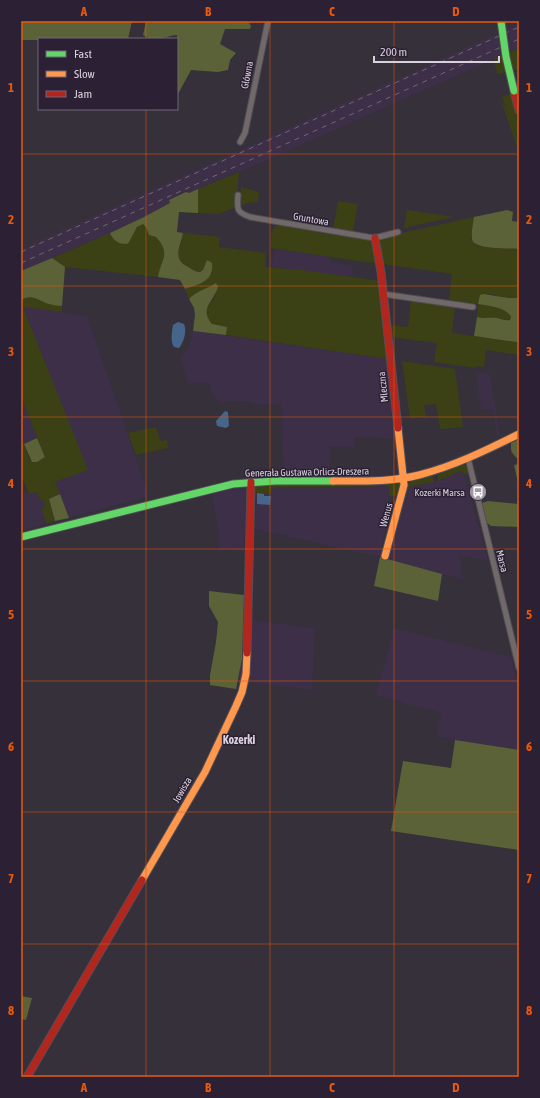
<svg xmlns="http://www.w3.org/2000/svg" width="540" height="1098" font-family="'Asap Condensed',sans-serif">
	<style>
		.built { fill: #3d2f47 }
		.green { fill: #3b4115 }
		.forest { fill: #5b6237 }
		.water { fill: #45658a }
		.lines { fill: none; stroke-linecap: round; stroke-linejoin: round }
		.street-casing { stroke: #524e57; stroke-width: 7 }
		.fast-casing { stroke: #524e57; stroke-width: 9 }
		.slow-casing { stroke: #524e57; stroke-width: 9 }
		.jam-casing { stroke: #524e57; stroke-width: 9 }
		.street { stroke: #716969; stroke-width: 5 }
		.fast { stroke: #63d668; stroke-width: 7 }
		.slow { stroke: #ff974d; stroke-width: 7 }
		.jam { stroke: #b3261e; stroke-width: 7 }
		.rail { stroke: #6f696d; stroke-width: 1; stroke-dasharray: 5 5; stroke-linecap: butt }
		.fast-bridge-casing { stroke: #524e57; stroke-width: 9; stroke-linecap: butt }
		.fast-bridge { stroke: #63d668; stroke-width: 7 }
		.grid { fill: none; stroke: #e8590c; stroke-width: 1; stroke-opacity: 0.55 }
		.labels { text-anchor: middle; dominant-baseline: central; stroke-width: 3; stroke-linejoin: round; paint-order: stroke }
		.street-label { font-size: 10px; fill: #d8d1dd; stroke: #2c2134 }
		.poi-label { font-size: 10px; fill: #d8d1dd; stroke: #2c2134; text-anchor: end }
		.quarter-label { font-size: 12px; font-weight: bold; fill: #d8d1dd; stroke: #2c2134 }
		.neatline { fill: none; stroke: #e8590c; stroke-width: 1.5 }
		.grid-label { font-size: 13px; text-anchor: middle; font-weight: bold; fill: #e8590c }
	</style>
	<rect width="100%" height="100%" fill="#35303a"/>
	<path class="built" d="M519,24V48L242,171L236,172L189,193L186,192L169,200L171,203L144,217L110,233L21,271V249Z
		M275,249L330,257V262L353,265L351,277L271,267Z
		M23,306L87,316L149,496L69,518L55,482L87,470Z
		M193,331L387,359L398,439L354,437L355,447H330V474H284L281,404L258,405L247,401L221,402L216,398L212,392L210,383H188L181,360L191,341Z
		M476,372L490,374L500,435L497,436L493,409L481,410Z
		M21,397L37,438L21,445Z
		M460,471L464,474L488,561L459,555L464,580L388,559L407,490L411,486L438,481Z
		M389,486L387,519L380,557L255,529L256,493H271V488Z
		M241,487L246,491L244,551L219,550L217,520L211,493Z
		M25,492L29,494L37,492L39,499L44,500L45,505L42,509L46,524L21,530V493Z
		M243,619L315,628L312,690L238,681L242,659Z
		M394,628L511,657L519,687V750L437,737L441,713L376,695Z"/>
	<path class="green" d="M519,48V64L517,69L497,74L494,59Z
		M511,93L519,119V142L502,97Z
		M501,100L506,108L519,144V153Z
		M239,172L236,207L218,214L198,213V189Z
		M241,187L259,192L258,200L257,202L247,203L240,206Z
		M338,201L358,204L353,232L333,229Z
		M407,210L454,217L404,228Z
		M474,217L471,239L478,246L519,249V298H509L490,294L478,304C489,306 505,306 511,317L510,320L492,318L483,319L477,317L478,304L449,300L452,274L382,264L379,242L383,237Z
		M140,224H143C148,228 148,236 156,237C171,253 161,261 158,277L65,267L52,258L110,233C113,242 120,245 129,242L132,234Z
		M278,225L318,231V233L371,240L372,241L378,264L271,248C272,240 269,229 278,225Z
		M183,233L220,237L219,247L266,253L265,267L302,270L379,281L387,359L226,335L227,327L212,324C199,308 212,307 216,293C217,290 216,286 216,283C207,289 196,291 189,299L185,289L212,274V263L204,266L203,270L200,272C195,272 192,269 188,267C172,259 180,247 183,233Z
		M30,297L37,298L49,304L62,306V312L23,307L88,470L55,482L60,494L49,500L55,521L46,524L42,509L45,505L44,501L39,499L37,492L29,494L21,475V445L24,444L30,461L45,457L21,397V300L24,298Z
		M411,301L455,307L452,333L516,342L519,341V355L486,350L484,367L478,366L475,368L434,362L437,343L390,337L389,325L408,327Z
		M402,361L455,369L463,427L440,429L436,404L424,405L426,417L410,418Z
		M156,427L161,441L167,440L168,448L136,455L128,433Z
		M463,464L467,466L469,474H464L460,471L438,481V475Z
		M432,476L434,482L411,486L407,490L411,480Z
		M399,482L401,483L400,494L394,496H389V486L272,488L271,493H256L255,506L253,505L254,487L263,484Z"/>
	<path class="forest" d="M21,21H132L128,39H39V40H21Z
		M146,21H248L251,26L250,29H225L220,44L236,53L230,60L228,70L218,72L191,70L178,94L177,35C166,36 153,43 143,35Z
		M198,189V213L179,212L177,232L183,233C180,247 172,259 188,267C192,269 195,272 200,272L203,270L207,260L212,263C214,282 199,284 185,289L180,280L158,277C160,261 172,254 156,237L149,235L146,227L143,224L137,227L129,242L127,244C119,244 113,241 110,233L144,217L170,203L169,200L186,192L189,193Z
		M507,210L513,212L512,221L519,222V249C510,248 473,250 472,239C471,233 473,224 474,217Z
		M52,258L65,267L62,306C58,306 53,305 49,304C39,301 32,293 21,300V271Z
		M216,283L218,287C213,303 199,308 212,324L227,327L226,335L193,331L195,315L194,308L189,299C196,291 207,289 216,283Z
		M483,294L509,298H519V341L516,342L474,336L477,317C484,319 490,317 497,318C502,319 505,321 510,320L511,317C506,307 489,306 478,304L480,295Z
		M37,438L45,457L37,462H32L24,444Z
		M519,439V483H518L514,465L518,464V459C511,452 511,453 511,443Z
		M60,494L69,518L55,521L49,499Z
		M488,501L519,504V527L491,526L487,523L482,503Z
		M380,557L442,574L438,601L374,586Z
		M209,591L244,595L242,659L236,689L210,685V675L216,642L218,622L209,606Z
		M455,740L519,750V850L391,831L403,761L451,768Z
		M21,996L32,998L26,1020L21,1019Z"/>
	<path class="water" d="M178,322L184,324C187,331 184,342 179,348L174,347C170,342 172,331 173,325Z
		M225,411L228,412L229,426L226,428L217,426L216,421Z
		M257,493L264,494V496H271L270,505L257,504Z"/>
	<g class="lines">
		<defs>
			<path id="street" d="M240,142L245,133L268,21
				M238,195C237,209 236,212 250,217L368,237L375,238L398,232
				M383,294L473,307
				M468,458L519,668"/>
			<path id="fast" d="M21,537L233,484L275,481H333"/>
			<path id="slow" d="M333,481C362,481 392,482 419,475C454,466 487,450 519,434
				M385,556L404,485L398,428
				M142,880L205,772L236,706L242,692L246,674L247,653"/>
			<path id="jam" d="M514,91L519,110
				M375,238L381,272L398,428
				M247,653L251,482
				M27,1077L142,880"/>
		</defs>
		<use href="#street" class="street-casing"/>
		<use href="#fast" class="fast-casing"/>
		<use href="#slow" class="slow-casing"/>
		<use href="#jam" class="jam-casing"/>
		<use href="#street" class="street"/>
		<use href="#fast" class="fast"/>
		<use href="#slow" class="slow"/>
		<use href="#jam" class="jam"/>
		<path class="rail" d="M21,252L519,27
			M21,263L519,39"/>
		<defs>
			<path id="fast-bridge" d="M501,21L506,57L514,91"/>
		</defs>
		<use href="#fast-bridge" class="fast-bridge-casing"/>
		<use href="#fast-bridge" class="fast-bridge"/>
	</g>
	<path class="grid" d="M146,21V39M270,21V1077M394,21V1077M146,109V1077M21,154H519M21,286H519M21,417H519M21,549H519M21,681H519M21,812H519M21,944H519"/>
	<defs>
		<symbol id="bus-disc" viewBox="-11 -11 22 22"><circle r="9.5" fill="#9f99a4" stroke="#2c2134"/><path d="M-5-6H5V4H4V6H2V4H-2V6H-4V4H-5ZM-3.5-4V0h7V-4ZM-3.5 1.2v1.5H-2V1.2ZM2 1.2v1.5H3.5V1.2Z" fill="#fff"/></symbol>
	</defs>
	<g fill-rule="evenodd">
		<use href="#bus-disc" x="468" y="482" width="20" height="20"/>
	</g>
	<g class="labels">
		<g class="street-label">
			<text transform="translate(247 75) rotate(-79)">Główna</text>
			<text transform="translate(311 219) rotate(10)">Gruntowa</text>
			<text transform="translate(383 387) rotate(-96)">Mleczna</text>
			<text transform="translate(307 472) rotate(-1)">Generała Gustawa Orlicz-Dreszera</text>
			<text transform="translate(386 515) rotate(-75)">Wenus</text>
			<text transform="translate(502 561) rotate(76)">Marsa</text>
			<text transform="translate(182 790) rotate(-60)">Jowisza</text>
		</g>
		<g class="poi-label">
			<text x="465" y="492">Kozerki Marsa</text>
		</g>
		<g class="quarter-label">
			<text x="239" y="740">Kozerki</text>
		</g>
	</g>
	<rect width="540" height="1098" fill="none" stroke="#2c2134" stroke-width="44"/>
	<rect x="38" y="38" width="140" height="72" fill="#2c2134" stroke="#716778"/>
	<rect x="46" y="51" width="20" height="6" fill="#63d668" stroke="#716778"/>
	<text x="74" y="58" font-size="12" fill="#d8d1dd">Fast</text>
	<rect x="46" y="71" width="20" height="6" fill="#ff974d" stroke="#716778"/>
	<text x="74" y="78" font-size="12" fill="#d8d1dd">Slow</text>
	<rect x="46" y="91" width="20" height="6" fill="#b3261e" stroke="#716778"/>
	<text x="74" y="98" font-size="12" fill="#d8d1dd">Jam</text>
	<path d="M374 56v6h125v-6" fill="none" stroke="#d8d1dd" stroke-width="2"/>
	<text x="380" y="56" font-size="12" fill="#d8d1dd" stroke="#2c2134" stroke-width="3" paint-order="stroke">200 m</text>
	<rect x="22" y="22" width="496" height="1054" class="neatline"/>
	<g class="grid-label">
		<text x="84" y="16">A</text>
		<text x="208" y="16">B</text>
		<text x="332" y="16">C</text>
		<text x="456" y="16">D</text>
		<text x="11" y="92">1</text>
		<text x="529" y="92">1</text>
		<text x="11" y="224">2</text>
		<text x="529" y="224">2</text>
		<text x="11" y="356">3</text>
		<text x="529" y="356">3</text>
		<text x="11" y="488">4</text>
		<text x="529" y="488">4</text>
		<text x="11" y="619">5</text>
		<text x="529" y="619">5</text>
		<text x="11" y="751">6</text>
		<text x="529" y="751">6</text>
		<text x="11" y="883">7</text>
		<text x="529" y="883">7</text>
		<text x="11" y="1015">8</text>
		<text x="529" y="1015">8</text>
		<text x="84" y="1092">A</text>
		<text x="208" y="1092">B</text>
		<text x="332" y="1092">C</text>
		<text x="456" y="1092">D</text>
	</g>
</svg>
